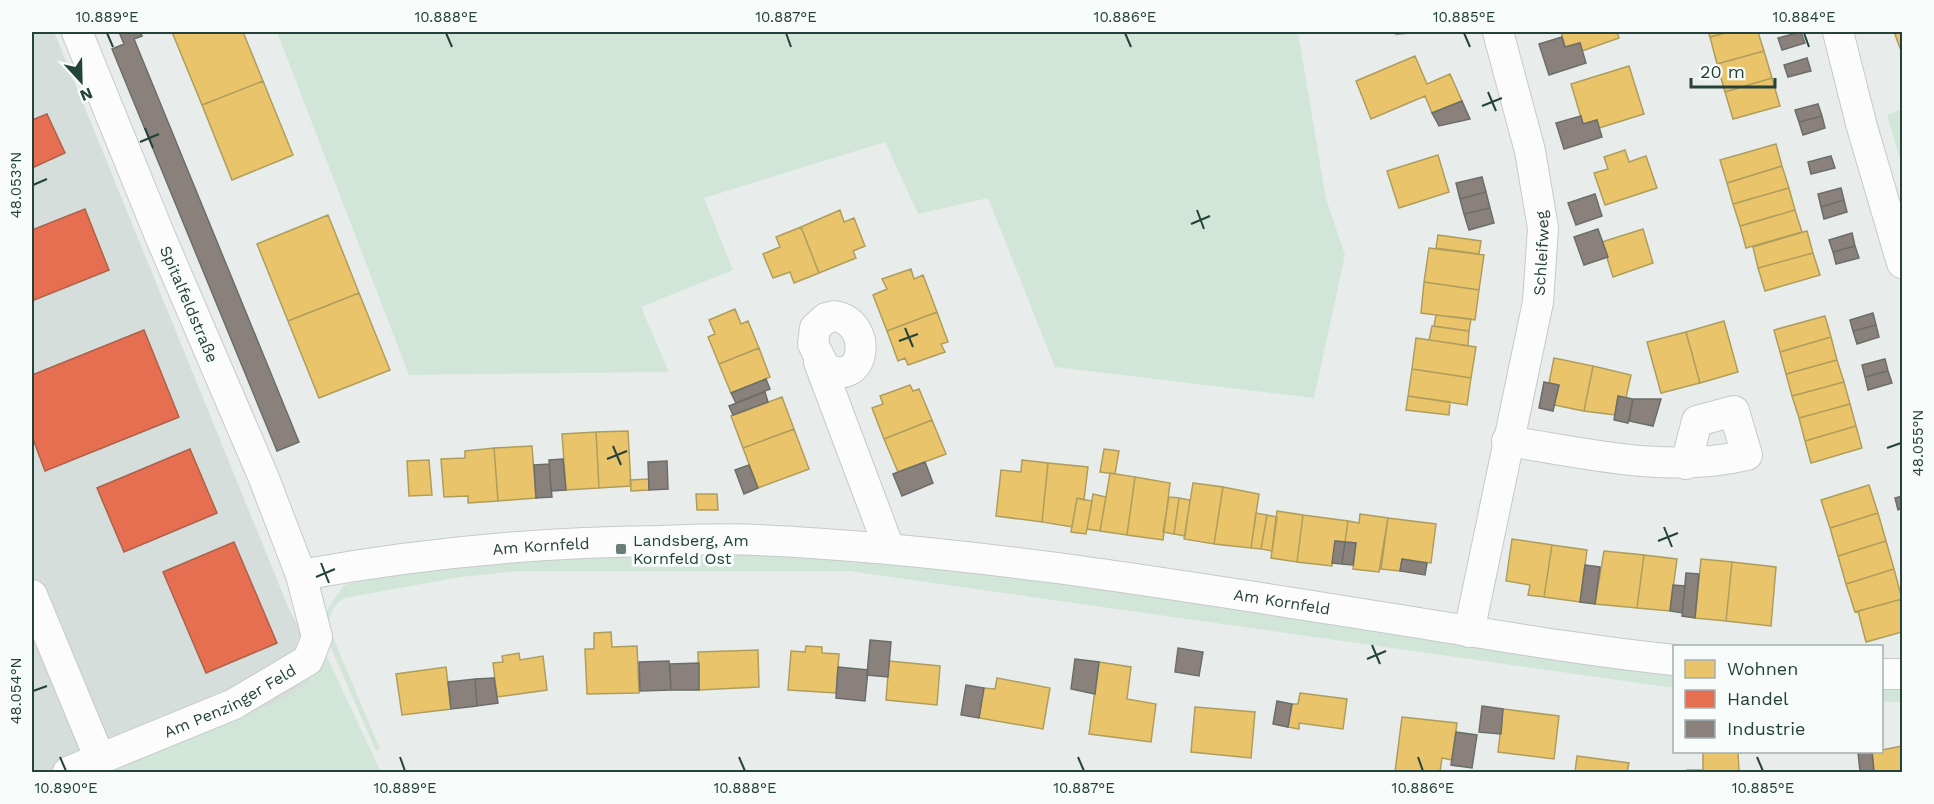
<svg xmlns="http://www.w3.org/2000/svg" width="1934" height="804" font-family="'Work Sans',sans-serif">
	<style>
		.built { fill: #d6dedb }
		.green { fill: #d1e6d8 }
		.homes { fill: #e9c46a; stroke: #ae9d5c; stroke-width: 1.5 }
		.shops { fill: #e76f51; stroke: #ac624a; stroke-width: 1.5 }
		.industry { fill: #8a817c; stroke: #6b6e68; stroke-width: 1.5 }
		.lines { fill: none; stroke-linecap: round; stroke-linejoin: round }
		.minor-casing { stroke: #c5cac8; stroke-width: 32 }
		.minor { stroke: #fcfcfc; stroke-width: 30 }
		.ticks { fill: none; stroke: #24423a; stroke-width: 2 }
		.poi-dot { fill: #697e78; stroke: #f7fbf9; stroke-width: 2 }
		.labels { text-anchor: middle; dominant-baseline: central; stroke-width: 6; stroke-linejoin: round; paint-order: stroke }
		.street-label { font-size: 16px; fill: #24423a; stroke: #f7fbf9 }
		.poi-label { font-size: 16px; fill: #24423a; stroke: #f7fbf9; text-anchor: start }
		.neatline { fill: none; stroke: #24423a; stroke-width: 2 }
		.ticks-label { font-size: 15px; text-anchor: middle; fill: #24423a }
	</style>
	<rect width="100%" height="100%" fill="#e8edeb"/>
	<path class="built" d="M32,32H54L289,609L330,684L371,772H32Z"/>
	<path class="green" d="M277,32H1298L1326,199L1345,255L1314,398L1055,367L988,198L918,214L885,142L704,198L733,270L641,307L669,372L409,375Z
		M1902,109V166L1887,115Z
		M684,551L911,561L1414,633L1674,674V688L849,571H520L461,577L344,598C330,608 328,619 326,637L323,636L328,608L344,585C457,561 570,557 684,551Z
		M332,635L380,749L376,751L331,648Z
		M327,657L381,772H106L273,704L300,689Z
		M1882,690H1902V702H1882Z"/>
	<path class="homes" d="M172,32H243L263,81L202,105Z
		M1561,32H1617L1619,38L1582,51L1580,43L1565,47Z
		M1708,32H1729L1710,37Z
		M1729,32H1758L1764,51L1717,64L1710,37Z
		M1894,32H1902V53Z
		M1764,51L1772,78L1725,92L1717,64Z
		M1415,56L1427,84L1450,74L1462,101L1432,113L1425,96L1371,119L1356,81Z
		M1629,66L1644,114L1599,128L1597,120L1583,124L1571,84Z
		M1772,78L1780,106L1733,119L1725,92Z
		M263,81L293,155L232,180L202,105Z
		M1776,144L1782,166L1727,183L1720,160Z
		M1625,150L1629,162L1646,156L1657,188L1605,205L1594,173L1608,169L1604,157Z
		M1438,155L1449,192L1399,208L1387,171Z
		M1782,166L1789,188L1733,204L1727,183Z
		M1789,188L1795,210L1740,226L1733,204Z
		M840,210L844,222L854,218L865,246L853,251L856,258L819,273L801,227Z
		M1795,210L1802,232L1746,248L1740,226Z
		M328,215L359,293L288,321L257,244Z
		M801,227L819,273L794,283L790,272L773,278L763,254L780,247L776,237Z
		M1643,229L1653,263L1613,277L1602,242Z
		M1807,231L1813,253L1758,268L1753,247Z
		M1438,235L1481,241L1479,254L1436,248Z
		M1429,248L1484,255L1479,290L1424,282Z
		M1813,253L1820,275L1765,291L1758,268Z
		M911,269L914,279L923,275L937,312L887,331L873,295L887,289L882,279Z
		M1424,282L1479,290L1475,320L1421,313Z
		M359,293L390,370L319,398L288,321Z
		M735,309L741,324L748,321L759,348L719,364L708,337L715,334L709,320Z
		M937,312L948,342L941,344L945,352L908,365L905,358L898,361L887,331Z
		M1436,315L1471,319L1469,331L1434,326Z
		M1825,316L1831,337L1780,352L1774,330Z
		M1724,321L1738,372L1700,383L1686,332Z
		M1432,326L1469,331L1468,346L1429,340Z
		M1686,332L1700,383L1661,393L1647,342Z
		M1831,337L1837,360L1786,374L1780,352Z
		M1416,338L1476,347L1471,378L1412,369Z
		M759,348L770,377L731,393L719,364Z
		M1554,358L1593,366L1584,411L1554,405L1559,385L1549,383Z
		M1837,360L1844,382L1792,396L1786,374Z
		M1593,366L1631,375L1626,398L1618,396L1615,415L1584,411Z
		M1412,369L1471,378L1467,405L1408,396Z
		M1844,382L1850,404L1799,418L1792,396Z
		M910,385L913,391L919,389L932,420L884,439L872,408L883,404L880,396Z
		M1408,396L1450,402L1449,415L1406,410Z
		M782,397L794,429L743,448L731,416Z
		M1850,404L1856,426L1805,441L1799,418Z
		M932,420L946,454L898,472L884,439Z
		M1856,426L1862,448L1811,463L1805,441Z
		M794,429L809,469L758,488L743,448Z
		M628,431L631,486L599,488L596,432Z
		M596,432L599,488L566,490L562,434Z
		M532,446L536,498L498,501L494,448Z
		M494,448L498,501L468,503V496L444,497L441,459L465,458V451Z
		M1104,449L1119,451L1115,474L1100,472Z
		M429,460L432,495L409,496L407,461Z
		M1022,460L1048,463L1042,522L996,516L1001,470L1021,472Z
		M1048,463L1088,467L1084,500L1077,498L1072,527L1042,522Z
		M1110,473L1135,477L1127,535L1100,531Z
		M1135,477L1170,483L1163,540L1127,535Z
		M649,479V490L631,491L630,480Z
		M1193,483L1223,487L1214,544L1184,539Z
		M1869,485L1878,513L1830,528L1821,500Z
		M1223,487L1259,494L1251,548L1214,544Z
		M696,494H717L718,510H697Z
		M1093,494L1106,497L1100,531L1087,529Z
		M1169,497L1179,498L1174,534L1163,532Z
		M1077,498L1092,501L1086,534L1071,532Z
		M1179,498L1190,500L1185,536L1174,534Z
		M1277,511L1303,515L1297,562L1271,558Z
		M1256,513L1267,515L1261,549L1251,548Z
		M1878,513L1886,541L1838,556L1830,528Z
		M1360,514L1388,518L1379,572L1353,569L1356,543L1345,542L1348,521L1359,523Z
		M1267,515L1277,517L1272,551L1261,549Z
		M1303,515L1348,521L1345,542L1335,541L1332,566L1297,562Z
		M1388,518L1436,524L1431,563L1402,559L1400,571L1381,569Z
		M1512,539L1552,545L1544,597L1528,595L1530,585L1506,581Z
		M1886,541L1894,569L1846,584L1838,556Z
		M1552,545L1587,550L1580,602L1544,597Z
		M1604,551L1644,555L1637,608L1595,604Z
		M1644,555L1677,559L1670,611L1637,608Z
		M1701,559L1732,562L1726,621L1695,618Z
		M1732,562L1776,567L1771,626L1726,621Z
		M1894,569L1902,599L1855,612L1846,584Z
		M1902,599V632L1866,642L1858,611Z
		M611,632L612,647L637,646L639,693L587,694L585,649H594V633Z
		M806,646L822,647V653L839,654L836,693L788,690L791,651L805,652Z
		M758,650L759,687L699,690L698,652Z
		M519,653L520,660L543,656L547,690L497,697L493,663L503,662L502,656Z
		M889,661L940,666L937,705L886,700Z
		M1099,662L1131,667L1127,699L1156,704L1151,742L1089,734Z
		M446,667L451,709L402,715L396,674Z
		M997,678L1050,688L1043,729L979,718L984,688L995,689Z
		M1300,693L1347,699L1343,729L1299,723V729L1288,727L1292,704H1298Z
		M1195,707L1255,712L1251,758L1191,752Z
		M1503,709L1559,716L1554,759L1498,752Z
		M1402,717L1457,723L1452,760L1442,758L1440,772H1395Z
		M1902,746V772H1874L1872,752Z
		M1703,752H1738L1739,772H1687V770H1703Z
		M1577,756L1629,763L1627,772H1575Z"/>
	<path class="shops" d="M47,114L65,153L32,168V120Z
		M85,209L109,270L32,301V230Z
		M144,330L179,417L45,471L32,436V375Z
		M190,449L217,513L124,552L97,488Z
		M234,542L277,643L206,673L163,572Z"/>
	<path class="industry" d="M119,32H140L142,36L134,39L299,442L277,451L112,49L124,44Z
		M1396,32H1430L1396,34Z
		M1801,32L1805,43L1782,50L1778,38Z
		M1562,37L1565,47L1580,43L1586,63L1549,75L1539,44Z
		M1807,58L1811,71L1788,77L1784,65Z
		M1462,101L1470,119L1439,126L1432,113Z
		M1818,104L1822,116L1799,122L1795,110Z
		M1581,116L1583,124L1597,120L1602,137L1564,149L1556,123Z
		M1822,116L1825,128L1803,135L1799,122Z
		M1831,156L1835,168L1811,174L1808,162Z
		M1482,177L1486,192L1460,199L1456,183Z
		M1841,188L1844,200L1821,207L1818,194Z
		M1486,192L1490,208L1464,214L1460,199Z
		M1595,194L1602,216L1576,225L1568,203Z
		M1844,200L1847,212L1824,219L1821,207Z
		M1490,208L1494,223L1469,230L1464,214Z
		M1598,229L1608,257L1584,265L1574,237Z
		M1852,233L1855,246L1833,252L1829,240Z
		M1855,246L1859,258L1836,264L1833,252Z
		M1873,313L1876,325L1853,331L1850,320Z
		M1876,325L1879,337L1857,344L1853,331Z
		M1885,359L1888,371L1865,377L1862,365Z
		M1888,371L1892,383L1868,390L1865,377Z
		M766,379L770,389L736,403L731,393Z
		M1544,382L1559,385L1553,411L1539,408Z
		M765,392L768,402L733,415L729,406Z
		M1618,396L1633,399L1628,423L1614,420Z
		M1633,399H1661L1653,426L1629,421Z
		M563,459L566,490L551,491L549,460Z
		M667,461L668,489L649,490L648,462Z
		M925,462L933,483L902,496L893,474Z
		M549,464L552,497L536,498L534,465Z
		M749,465L758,488L744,494L735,470Z
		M1902,496V508L1898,510L1895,498Z
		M1335,541L1345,542L1342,564L1332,563Z
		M1345,542L1356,543L1353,565L1342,564Z
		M1402,559L1427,563L1425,575L1400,571Z
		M1585,565L1600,567L1595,604L1580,602Z
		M1686,573L1699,574L1695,618L1682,616Z
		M1673,585L1685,586L1682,613L1670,611Z
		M870,640L891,642L888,677L867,675Z
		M1178,648L1203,652L1199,676L1175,672Z
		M1075,659L1099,662L1095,694L1071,689Z
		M669,661L671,690L640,691L639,662Z
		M699,663V690H671L670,664Z
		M838,667L868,670L865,701L836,698Z
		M494,678L498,703L477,706L475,679Z
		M475,679L477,706L451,709L448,682Z
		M966,685L984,688L979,718L961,715Z
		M1277,701L1292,704L1288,727L1273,724Z
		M1482,706L1503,709L1501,734L1479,732Z
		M1456,732L1477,735L1472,768L1451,765Z
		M1858,752H1872L1874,771L1860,772Z"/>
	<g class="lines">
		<defs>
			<g id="minor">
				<path d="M1838,32L1862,127L1902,263"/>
				<path d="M834,316C875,322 866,390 825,368L813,344L815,328L826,318Z"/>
				<path d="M819,362L889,548"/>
				<path d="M1507,441C1586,453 1667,474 1747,455L1734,411L1697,421L1686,464"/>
				<path id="s1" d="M301,575C422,553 538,542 660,541C693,540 725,538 758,540C977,550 1196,588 1413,622C1500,636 1587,651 1674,660"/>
				<path d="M32,595L100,759"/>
				<path id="s2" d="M1469,632L1538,302L1543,228L1530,151L1498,32"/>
				<path d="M1882,674H1902"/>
				<path id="s3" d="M68,772L234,704L308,660L317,637L301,575L263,476L160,236L77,32"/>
			</g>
		</defs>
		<use href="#minor" class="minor-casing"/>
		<use href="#minor" class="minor"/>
	</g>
	<path class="ticks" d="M107,33L113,47M446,33L452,47M786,33L791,47M1125,33L1131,47M1464,33L1470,47M1804,33L1809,47M1488,92L1496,111M1482,106L1502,98M145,128L153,148M140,142L159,134M33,185L47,179M1197,210L1204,229M1191,224L1210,216M905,328L913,347M899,341L918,334M613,446L621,465M1887,448L1901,443M607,459L627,451M1664,527L1672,547M1658,541L1678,533M321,563L329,583M316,577L335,569M1372,645L1380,664M1367,659L1386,651M33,691L47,686M60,757L66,771M400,757L405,771M739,757L745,771M1078,757L1084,771M1418,757L1423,771M1757,757L1763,771"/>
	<rect class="poi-dot" x="615" y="543" width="12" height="12" rx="3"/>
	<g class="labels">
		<g class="street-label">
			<text stroke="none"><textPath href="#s2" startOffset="386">Schleifweg</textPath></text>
			<text transform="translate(189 304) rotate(67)">Spitalfeldstraße</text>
			<text stroke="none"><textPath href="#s1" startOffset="242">Am Kornfeld</textPath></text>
			<text stroke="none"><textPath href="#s1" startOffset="987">Am Kornfeld</textPath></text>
			<text stroke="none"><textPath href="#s3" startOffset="177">Am Penzinger Feld</textPath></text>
		</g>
		<g class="poi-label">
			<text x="633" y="540">Landsberg, Am<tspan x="633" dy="18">Kornfeld Ost</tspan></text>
		</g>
	</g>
	<rect width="1934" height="804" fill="none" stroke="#f7fbf9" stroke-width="66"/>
	<rect x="1673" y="645" width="210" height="108" fill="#f7fbf9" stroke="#a3b1ad" stroke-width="1.5"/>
	<rect x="1685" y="660" width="30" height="18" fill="#e9c46a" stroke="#a3b1ad" stroke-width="1.5"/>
	<text x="1727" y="675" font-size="18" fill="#24423a">Wohnen</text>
	<rect x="1685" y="690" width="30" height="18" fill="#e76f51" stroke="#a3b1ad" stroke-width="1.5"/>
	<text x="1727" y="705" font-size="18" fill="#24423a">Handel</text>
	<rect x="1685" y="720" width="30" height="18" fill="#8a817c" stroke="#a3b1ad" stroke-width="1.5"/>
	<text x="1727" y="735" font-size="18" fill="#24423a">Industrie</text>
	<g transform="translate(81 81) rotate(158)" stroke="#f7fbf9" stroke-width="4.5" paint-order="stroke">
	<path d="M0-4.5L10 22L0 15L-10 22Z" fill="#24423a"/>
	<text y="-9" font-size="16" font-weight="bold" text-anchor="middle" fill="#24423a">N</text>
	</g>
	<path d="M1691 78v9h84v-9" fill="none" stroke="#24423a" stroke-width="3"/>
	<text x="1700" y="78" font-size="18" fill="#24423a" stroke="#f7fbf9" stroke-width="4.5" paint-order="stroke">20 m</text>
	<rect x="33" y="33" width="1868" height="738" class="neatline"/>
	<g class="ticks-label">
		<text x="107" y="22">10.889°E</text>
		<text x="446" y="22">10.888°E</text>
		<text x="786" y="22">10.887°E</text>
		<text x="1125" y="22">10.886°E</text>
		<text x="1464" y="22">10.885°E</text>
		<text x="1804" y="22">10.884°E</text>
		<text transform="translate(16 185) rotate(-90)" y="5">48.053°N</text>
		<text transform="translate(1918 443) rotate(-90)" y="5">48.055°N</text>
		<text transform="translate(16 691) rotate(-90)" y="5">48.054°N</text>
		<text x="66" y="793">10.890°E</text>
		<text x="405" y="793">10.889°E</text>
		<text x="745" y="793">10.888°E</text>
		<text x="1084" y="793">10.887°E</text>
		<text x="1423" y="793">10.886°E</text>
		<text x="1763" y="793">10.885°E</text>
	</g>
</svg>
